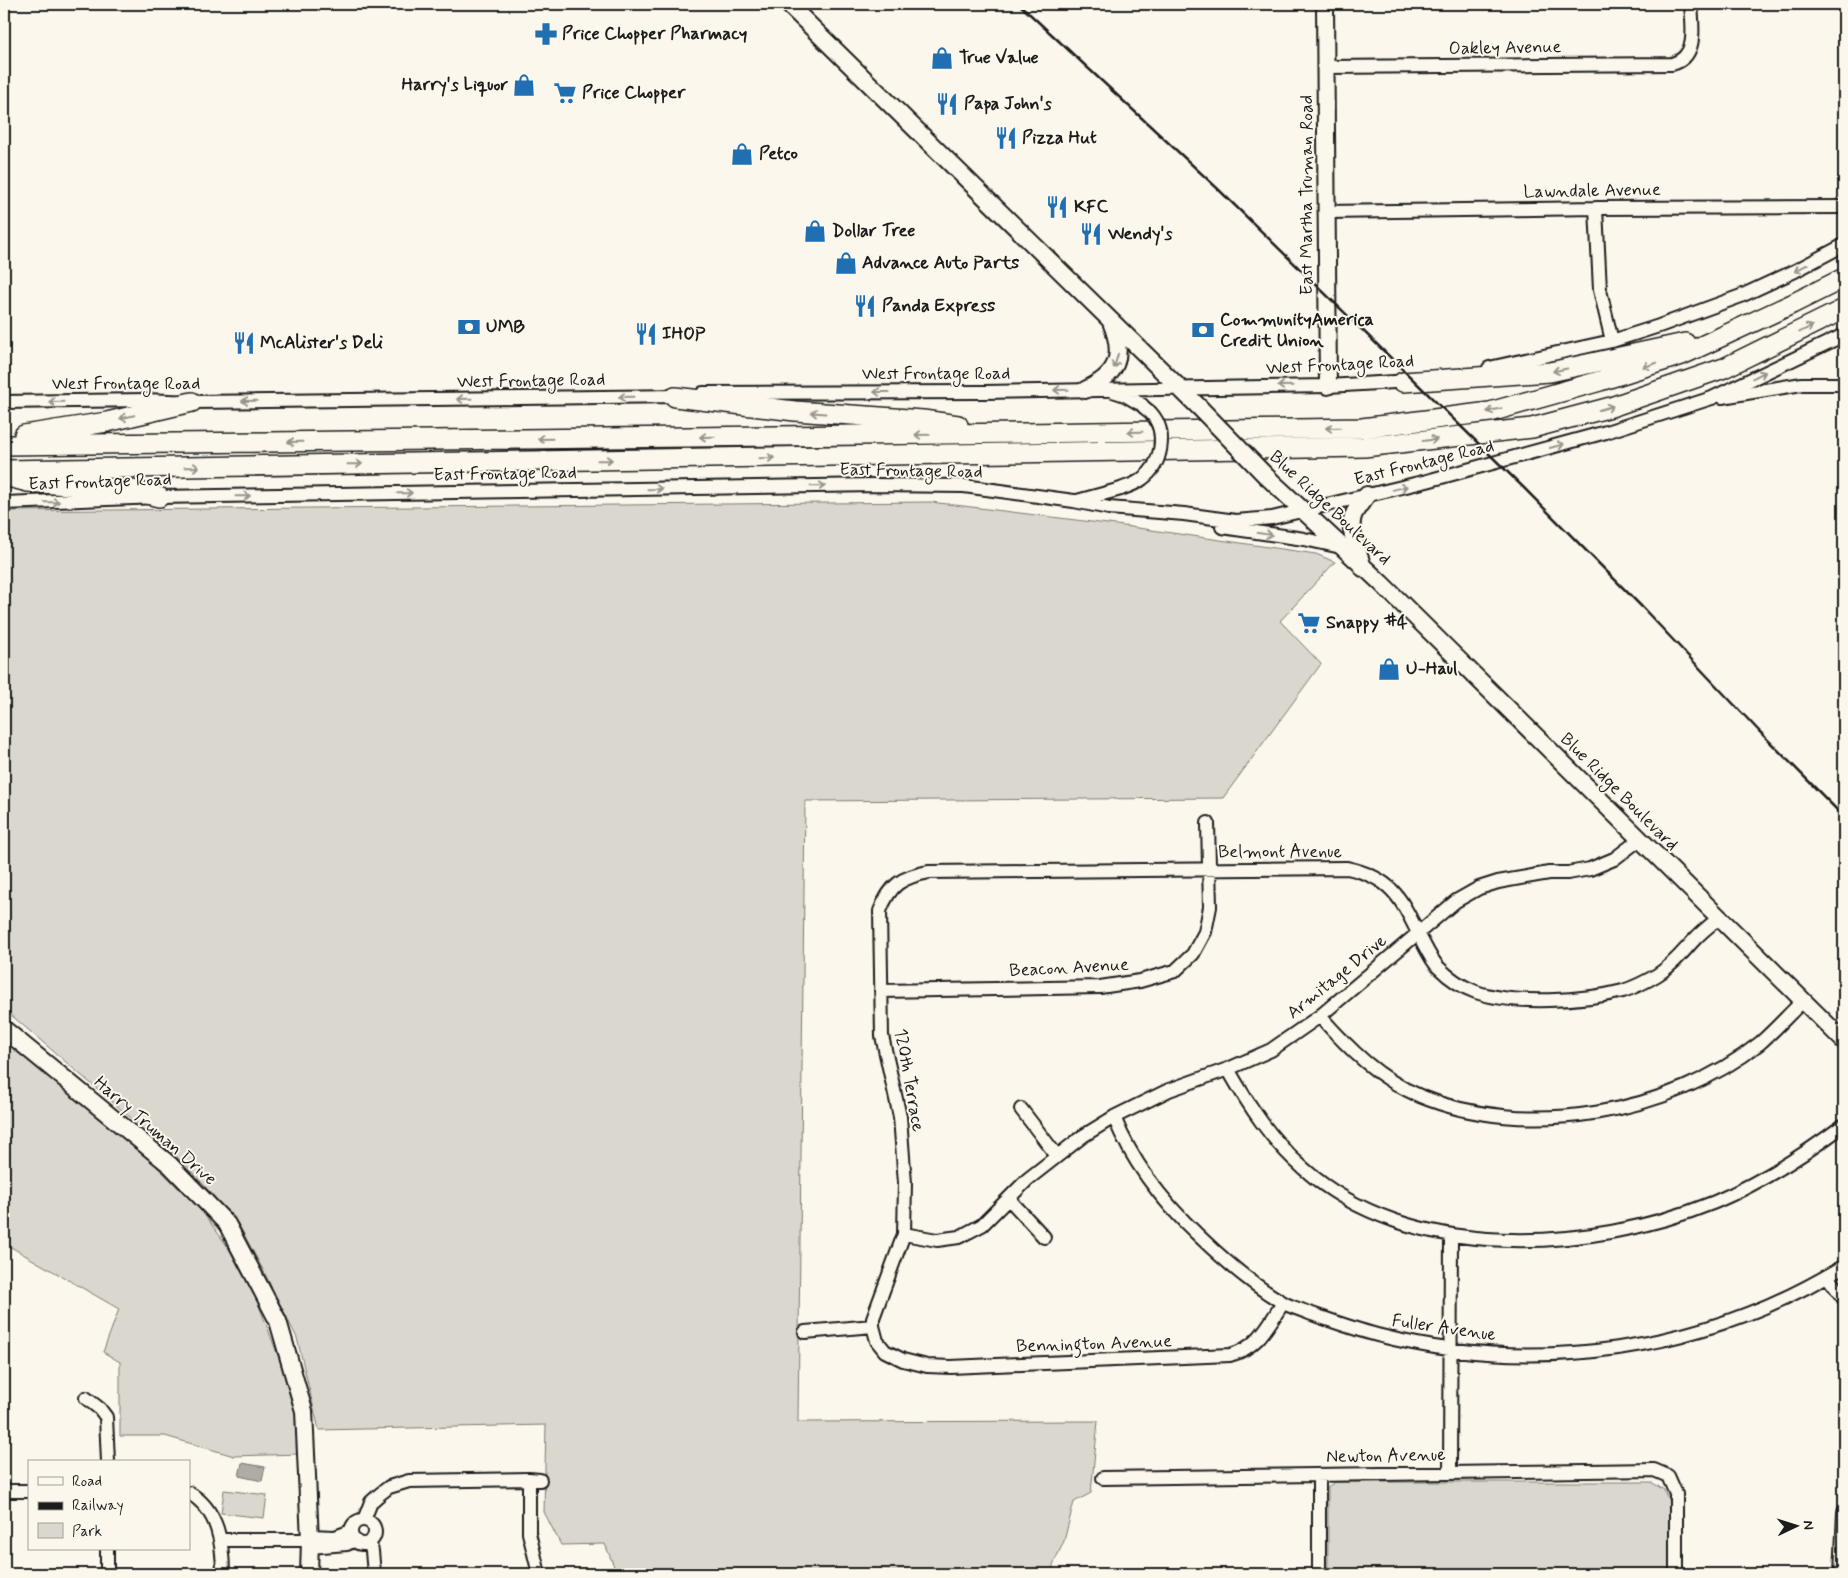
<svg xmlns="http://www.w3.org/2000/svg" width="1848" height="1578" font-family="Mynerve,sans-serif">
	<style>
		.green { fill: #dad7ce; stroke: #7b7a75 }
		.water { fill: #afaca5; stroke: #74726e }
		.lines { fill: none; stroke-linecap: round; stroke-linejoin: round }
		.minor-casing { stroke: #1c1c1c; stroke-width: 16 }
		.major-casing { stroke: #1c1c1c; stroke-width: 20 }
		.highway-casing { stroke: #1c1c1c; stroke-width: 22 }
		.minor { stroke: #fbf7ec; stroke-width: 12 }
		.major { stroke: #fbf7ec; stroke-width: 16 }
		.highway { stroke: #fbf7ec; stroke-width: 19 }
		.rail { stroke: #1c1c1c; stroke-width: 2.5 }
		.minor-bridge-casing { stroke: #1c1c1c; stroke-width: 16; stroke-linecap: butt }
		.major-bridge-casing { stroke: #1c1c1c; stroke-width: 20; stroke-linecap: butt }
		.minor-bridge { stroke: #fbf7ec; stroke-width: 12 }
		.major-bridge { stroke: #fbf7ec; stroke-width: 16 }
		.oneway { stroke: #97948e }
		.labels { text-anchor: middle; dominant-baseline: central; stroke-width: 4; stroke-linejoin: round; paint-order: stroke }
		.poi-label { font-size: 18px; font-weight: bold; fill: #1c1c1c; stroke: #fbf7ec; text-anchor: start }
		.street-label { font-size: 18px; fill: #1c1c1c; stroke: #fbf7ec }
	</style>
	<rect width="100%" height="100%" fill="#fbf7ec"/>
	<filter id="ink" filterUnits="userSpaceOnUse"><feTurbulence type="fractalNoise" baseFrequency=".02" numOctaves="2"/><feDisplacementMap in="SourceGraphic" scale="10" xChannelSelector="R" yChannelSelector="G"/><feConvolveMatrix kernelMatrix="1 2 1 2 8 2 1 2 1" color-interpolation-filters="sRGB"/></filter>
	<g filter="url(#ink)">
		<path class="green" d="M931,502L1124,526L1316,554L1335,562L1280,621L1321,664L1223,798L805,801L798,1422L1098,1421L1091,1493L1074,1502L1064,1541L1053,1565V1574H617L605,1544L561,1545L544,1512L546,1425L319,1430L297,1338L262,1268L239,1225L186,1165L4,1009V511Z
			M4,1040L154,1164L201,1210L228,1247L258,1303L280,1361L295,1413L299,1454L234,1456L165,1436H120V1362L103,1352L119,1309L9,1246H4Z
			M1335,1482H1651L1664,1490L1669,1502L1670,1574H1328V1487Z
			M224,1490L267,1495L264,1518L221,1513Z"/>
		<path class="water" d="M242,1463L265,1467L262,1481L239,1476Z"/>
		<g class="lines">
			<defs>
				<path id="minor" d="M1326,67L1672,64C1699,57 1692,25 1691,4
					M1596,208L1600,290L1612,341
					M1327,212L1596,208L1844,207
					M1489,368L1612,341L1659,326L1741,296L1795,271L1844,245
					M1113,391L1125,395L1142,405
					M703,393L985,392L1328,386L1411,381
					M1722,397L1802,384H1844
					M4,402L145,400L192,402L681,396
					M1077,501L1121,489
					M4,503L159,497L875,485L964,486L1074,501L1109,508L1184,514L1236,521L1272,518L1427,481L1606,432L1712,398L1844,335
					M1222,527L1304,539L1341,547
					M881,991L1100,987L1140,981L1175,971L1193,954L1205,932L1210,907L1208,823
					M1320,1016C1349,1049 1379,1079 1420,1096C1526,1140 1671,1114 1760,1043C1775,1030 1789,1014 1803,1001
					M1228,1069C1249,1106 1271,1140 1303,1168C1409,1263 1590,1253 1715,1202C1762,1182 1804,1155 1844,1125
					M1021,1109L1057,1156
					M1114,1117C1132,1162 1164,1203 1199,1236C1225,1261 1251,1284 1282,1302C1290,1307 1300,1309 1309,1313C1332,1321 1354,1329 1377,1335C1536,1376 1704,1352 1844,1266
					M1009,1199L1044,1237
					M904,1234L937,1240L959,1237L982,1225L1028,1179L1083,1136L1114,1117L1169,1090L1228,1069L1271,1050L1320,1016L1456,901L1479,888L1498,882L1549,873H1568L1590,869L1614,859L1639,840
					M1827,1276L1844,1299
					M1283,1303C1268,1325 1258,1348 1230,1355L951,1367L927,1366L903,1360L885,1351L877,1341L873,1326V1318L904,1234L905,1183L900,1117L882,1036L880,911C890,885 901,877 929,872L1347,868C1393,878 1401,899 1420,937C1426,948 1430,958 1438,967C1449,978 1462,987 1476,992C1513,1005 1585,1001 1623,991C1635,987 1647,981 1657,975C1672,966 1682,953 1693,941C1701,932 1710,925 1719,918
					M805,1332L873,1326
					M86,1398L100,1409L106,1417L108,1462
					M1450,1472L1451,1235
					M1103,1478L1654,1470L1668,1476L1676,1494V1574
					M529,1479V1533L539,1574
					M4,1491H29
					M189,1493C218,1509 223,1544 223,1574
					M364,1520L371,1502L380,1494L389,1487L409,1481L529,1479L540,1480
					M351 1532a12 12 0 1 1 24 0a12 12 0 1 1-24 0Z
					M310,1536L335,1537L351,1531
					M221,1540H310
					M369,1542L372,1551L374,1574
					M310,1547L347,1544L355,1540
					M107,1574V1549
					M1319,1574V1475
					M1841,1574L1844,1512"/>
				<path id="major" d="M788,4L1199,407
					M1325,4L1328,386
					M1085,390C1118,375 1125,356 1111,322
					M1266,476L1381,583L1844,1041
					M1363,568C1359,553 1348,532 1353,516C1356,508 1362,502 1367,495
					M4,1029L170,1165L227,1224L278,1321L304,1411L310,1540L309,1574"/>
				<path id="highway" d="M1403,382L1550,372L1685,343
					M675,397L795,411L923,420L958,425
					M24,435L107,422L192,402
					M4,445L1023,433L1362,428L1490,412L1600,381L1682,355L1792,304L1844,278
					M4,470L1364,447L1532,428L1611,407L1724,368L1844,309
					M5,476L28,482L132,490L159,497"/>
			</defs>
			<use href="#minor" class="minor-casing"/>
			<use href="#major" class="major-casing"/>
			<use href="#highway" class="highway-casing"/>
			<use href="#minor" class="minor"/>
			<use href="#major" class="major"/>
			<use href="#highway" class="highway"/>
			<path class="rail" d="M1019,4L1217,188L1524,488L1642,607L1759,731L1844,817"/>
			<defs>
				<path id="minor-bridge" d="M1121,489C1128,486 1136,484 1142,479C1162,465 1168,432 1151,413C1148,410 1144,408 1142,405"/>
				<path id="major-bridge" d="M1199,407L1266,476"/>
			</defs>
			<use href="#minor-bridge" class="minor-bridge-casing"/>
			<use href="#major-bridge" class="major-bridge-casing"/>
			<use href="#minor-bridge" class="minor-bridge"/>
			<use href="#major-bridge" class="major-bridge"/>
		</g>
		<defs><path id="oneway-shaft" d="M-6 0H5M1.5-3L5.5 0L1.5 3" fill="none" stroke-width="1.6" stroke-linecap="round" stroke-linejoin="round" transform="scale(1.25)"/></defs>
		<g class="oneway">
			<use href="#oneway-shaft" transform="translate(1801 268) rotate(152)"/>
			<use href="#oneway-shaft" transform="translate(1806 329) rotate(-27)"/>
			<use href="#oneway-shaft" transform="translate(1116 361) rotate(106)"/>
			<use href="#oneway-shaft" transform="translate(1650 365) rotate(162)"/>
			<use href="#oneway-shaft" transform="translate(1560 370) rotate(168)"/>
			<use href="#oneway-shaft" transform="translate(1759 375) rotate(-26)"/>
			<use href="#oneway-shaft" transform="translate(1285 386) rotate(179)"/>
			<use href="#oneway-shaft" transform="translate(1061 390) rotate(179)"/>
			<use href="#oneway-shaft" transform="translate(881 392) rotate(180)"/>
			<use href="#oneway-shaft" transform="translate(626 397) rotate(179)"/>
			<use href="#oneway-shaft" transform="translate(464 399) rotate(179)"/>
			<use href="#oneway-shaft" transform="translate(249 401) rotate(179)"/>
			<use href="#oneway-shaft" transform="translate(56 402) rotate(179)"/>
			<use href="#oneway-shaft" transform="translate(1606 408) rotate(-16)"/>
			<use href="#oneway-shaft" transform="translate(1494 410) rotate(167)"/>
			<use href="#oneway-shaft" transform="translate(818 413) rotate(-176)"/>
			<use href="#oneway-shaft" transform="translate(127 417) rotate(167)"/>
			<use href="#oneway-shaft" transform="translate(1333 428) rotate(179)"/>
			<use href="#oneway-shaft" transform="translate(1135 432) rotate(179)"/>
			<use href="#oneway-shaft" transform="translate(922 435) rotate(179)"/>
			<use href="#oneway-shaft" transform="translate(707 437) rotate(179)"/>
			<use href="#oneway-shaft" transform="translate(545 439) rotate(179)"/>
			<use href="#oneway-shaft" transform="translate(1430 440) rotate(-7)"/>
			<use href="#oneway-shaft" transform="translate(295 442) rotate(179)"/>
			<use href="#oneway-shaft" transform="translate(1557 446) rotate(-15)"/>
			<use href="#oneway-shaft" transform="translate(767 458) rotate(-1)"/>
			<use href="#oneway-shaft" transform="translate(605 460) rotate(-1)"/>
			<use href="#oneway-shaft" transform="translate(355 464) rotate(-1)"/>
			<use href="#oneway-shaft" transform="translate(192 467) rotate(-1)"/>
			<use href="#oneway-shaft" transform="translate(818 486) rotate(-1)"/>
			<use href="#oneway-shaft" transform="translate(1400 488) rotate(-13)"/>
			<use href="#oneway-shaft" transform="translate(655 489) rotate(-1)"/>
			<use href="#oneway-shaft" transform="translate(405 493) rotate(-1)"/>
			<use href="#oneway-shaft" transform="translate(243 496) rotate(-1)"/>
			<use href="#oneway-shaft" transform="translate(52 502) rotate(-1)"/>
			<use href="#oneway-shaft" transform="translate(1265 534) rotate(8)"/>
		</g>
	</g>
	<defs>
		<symbol id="pharmacy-bare" viewBox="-9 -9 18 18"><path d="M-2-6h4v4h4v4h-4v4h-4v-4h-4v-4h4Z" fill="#1f6fb2" stroke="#fbf7ec" stroke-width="2.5" paint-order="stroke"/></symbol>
		<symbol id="shop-bare" viewBox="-9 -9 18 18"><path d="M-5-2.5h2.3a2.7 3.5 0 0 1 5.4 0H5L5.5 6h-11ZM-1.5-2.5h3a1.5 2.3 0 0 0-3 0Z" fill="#1f6fb2" stroke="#fbf7ec" stroke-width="2.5" paint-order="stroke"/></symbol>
		<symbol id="supermarket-bare" viewBox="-9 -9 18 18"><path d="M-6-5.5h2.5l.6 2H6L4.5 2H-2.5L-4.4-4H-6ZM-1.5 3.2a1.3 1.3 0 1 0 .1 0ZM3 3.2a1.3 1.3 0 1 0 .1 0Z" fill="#1f6fb2" stroke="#fbf7ec" stroke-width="2.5" paint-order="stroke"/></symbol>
		<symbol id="restaurant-bare" viewBox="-9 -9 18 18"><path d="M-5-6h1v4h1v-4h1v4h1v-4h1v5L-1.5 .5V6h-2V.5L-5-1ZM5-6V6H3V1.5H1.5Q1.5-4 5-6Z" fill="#1f6fb2" stroke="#fbf7ec" stroke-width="2.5" paint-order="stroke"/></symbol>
		<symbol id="bank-bare" viewBox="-9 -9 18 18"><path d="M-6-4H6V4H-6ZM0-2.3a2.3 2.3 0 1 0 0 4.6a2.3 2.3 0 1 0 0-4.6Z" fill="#1f6fb2" stroke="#fbf7ec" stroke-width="2.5" paint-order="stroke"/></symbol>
	</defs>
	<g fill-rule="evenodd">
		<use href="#pharmacy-bare" x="530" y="18" width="32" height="32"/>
		<use href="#shop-bare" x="926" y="42" width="32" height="32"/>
		<use href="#shop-bare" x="508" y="69" width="32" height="32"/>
		<use href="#supermarket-bare" x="549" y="77" width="32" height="32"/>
		<use href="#restaurant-bare" x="931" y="88" width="32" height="32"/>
		<use href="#restaurant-bare" x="990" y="122" width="32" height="32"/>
		<use href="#shop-bare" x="726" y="138" width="32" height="32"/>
		<use href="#restaurant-bare" x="1041" y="191" width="32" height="32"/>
		<use href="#shop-bare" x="799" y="215" width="32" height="32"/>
		<use href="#restaurant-bare" x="1075" y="218" width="32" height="32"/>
		<use href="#shop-bare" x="830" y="247" width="32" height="32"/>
		<use href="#restaurant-bare" x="849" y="290" width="32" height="32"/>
		<use href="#bank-bare" x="453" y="311" width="32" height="32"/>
		<use href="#bank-bare" x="1187" y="314" width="32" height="32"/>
		<use href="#restaurant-bare" x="630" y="318" width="32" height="32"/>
		<use href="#restaurant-bare" x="228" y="327" width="32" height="32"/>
		<use href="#supermarket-bare" x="1293" y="607" width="32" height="32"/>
		<use href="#shop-bare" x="1373" y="653" width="32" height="32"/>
	</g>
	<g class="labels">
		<g class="poi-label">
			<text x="562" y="34">Price Chopper Pharmacy</text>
			<text x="959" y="58">True Value</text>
			<text x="508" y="85" text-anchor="end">Harry's Liquor</text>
			<text x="582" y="93">Price Chopper</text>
			<text x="964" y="104">Papa John's</text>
			<text x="1022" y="138">Pizza Hut</text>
			<text x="759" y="154">Petco</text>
			<text x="1074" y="207">KFC</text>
			<text x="832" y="231">Dollar Tree</text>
			<text x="1108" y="234">Wendy's</text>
			<text x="862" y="263">Advance Auto Parts</text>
			<text x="882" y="306">Panda Express</text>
			<text x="1220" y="320">CommunityAmerica<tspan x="1220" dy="21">Credit Union</tspan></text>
			<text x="486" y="327">UMB</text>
			<text x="662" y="334">IHOP</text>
			<text x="260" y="343">McAlister's Deli</text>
			<text x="1326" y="623">Snappy #4</text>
			<text x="1406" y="669">U-Haul</text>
		</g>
		<g class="street-label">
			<text transform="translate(1505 48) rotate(-1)">Oakley Avenue</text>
			<text transform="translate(1592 191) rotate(-1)">Lawndale Avenue</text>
			<text transform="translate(1307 195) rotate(-90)">East Martha Truman Road</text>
			<text transform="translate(1340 365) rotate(-3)">West Frontage Road</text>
			<text x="936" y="374">West Frontage Road</text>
			<text transform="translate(531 381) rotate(-1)">West Frontage Road</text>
			<text x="126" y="384">West Frontage Road</text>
			<text transform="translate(1424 463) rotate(-14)">East Frontage Road</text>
			<text transform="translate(911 471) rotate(1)">East Frontage Road</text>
			<text transform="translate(505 474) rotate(-1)">East Frontage Road</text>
			<text transform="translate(100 482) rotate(-2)">East Frontage Road</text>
			<text transform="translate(1330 508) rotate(43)">Blue Ridge Boulevard</text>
			<text transform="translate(1619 792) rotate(45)">Blue Ridge Boulevard</text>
			<text x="1280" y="852">Belmont Avenue</text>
			<text transform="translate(1069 968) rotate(-3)">Beacon Avenue</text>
			<text transform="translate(1337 977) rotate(-39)">Armitage Drive</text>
			<text transform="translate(909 1080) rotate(80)">120th Terrace</text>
			<text transform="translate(155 1131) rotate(41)">Harry Truman Drive</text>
			<text transform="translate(1444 1328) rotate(8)">Fuller Avenue</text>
			<text transform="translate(1094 1344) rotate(-2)">Bennington Avenue</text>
			<text transform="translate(1386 1456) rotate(-1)">Newton Avenue</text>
		</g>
	</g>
	<rect width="1848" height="1578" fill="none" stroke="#fbf7ec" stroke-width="20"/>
	<rect x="10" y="10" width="1828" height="1558" fill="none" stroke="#1c1c1c" stroke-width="2" filter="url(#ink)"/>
	<rect x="28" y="1460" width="162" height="90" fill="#fbf7ec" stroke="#a29f99"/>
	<rect x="38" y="1477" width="25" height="8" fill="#fbf7ec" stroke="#a29f99"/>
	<text x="72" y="1486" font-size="15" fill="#1c1c1c">Road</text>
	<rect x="38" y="1502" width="25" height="8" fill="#1c1c1c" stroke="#a29f99"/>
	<text x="72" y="1510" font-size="15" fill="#1c1c1c">Railway</text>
	<rect x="38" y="1523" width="25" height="15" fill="#dad7ce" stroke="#a29f99"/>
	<text x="72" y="1536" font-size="15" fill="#1c1c1c">Park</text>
	<g transform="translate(1796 1526) rotate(86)" stroke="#fbf7ec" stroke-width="4" paint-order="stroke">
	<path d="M0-4L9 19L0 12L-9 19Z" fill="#1c1c1c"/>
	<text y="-8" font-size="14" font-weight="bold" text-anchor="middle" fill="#1c1c1c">N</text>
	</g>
</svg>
